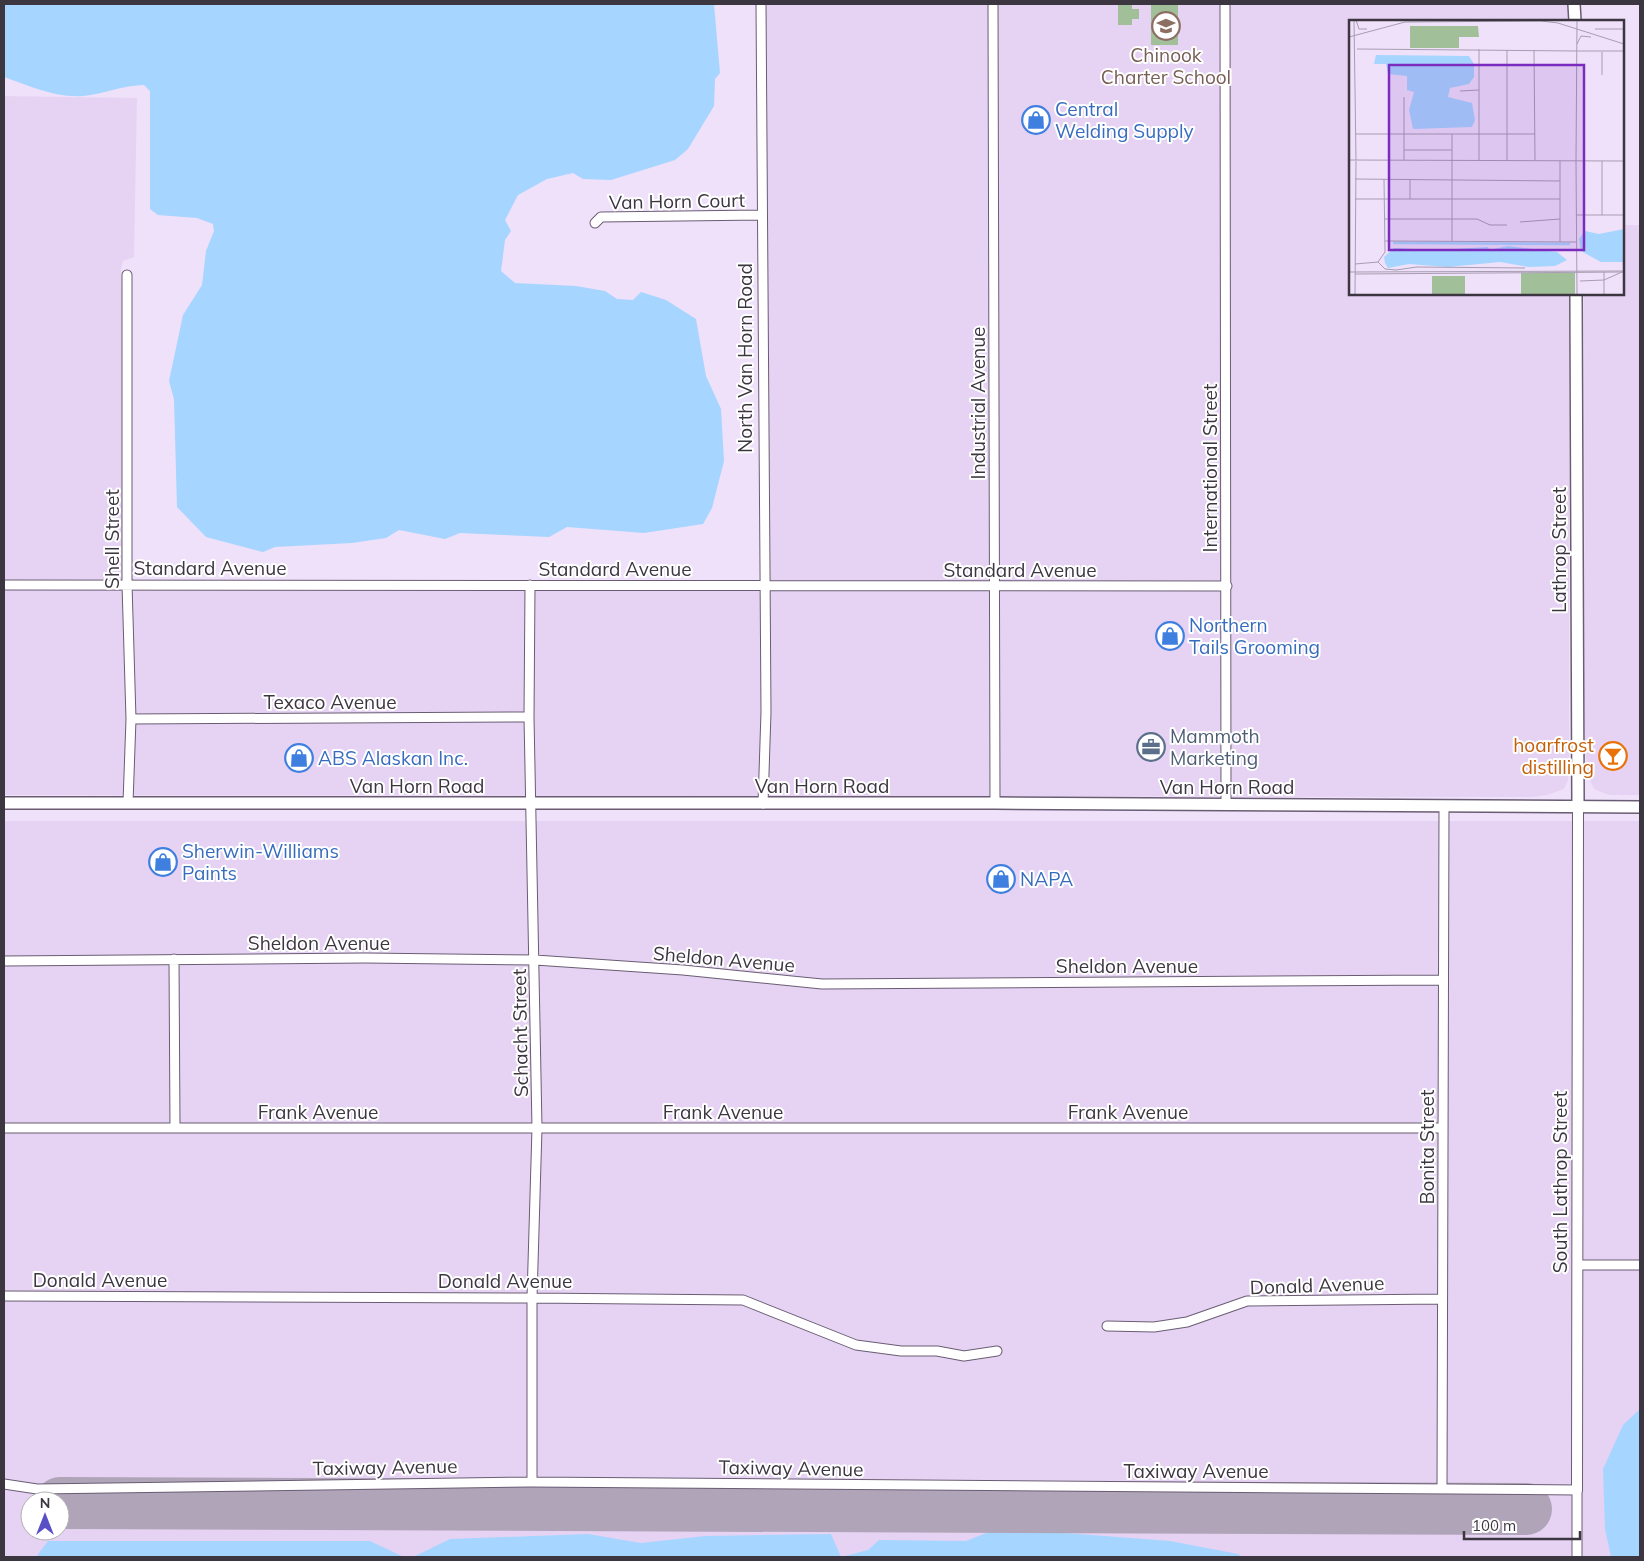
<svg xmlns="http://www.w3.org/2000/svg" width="1644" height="1561" font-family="Mulish,sans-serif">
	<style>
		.built { fill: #e6d3f3; fill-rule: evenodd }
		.green { fill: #a1c09a }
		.water { fill: #a6d5ff }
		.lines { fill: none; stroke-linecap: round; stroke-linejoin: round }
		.runway { stroke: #b0a4b8; stroke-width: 52 }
		.minor-casing { stroke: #6a5d73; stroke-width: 11 }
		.tertiary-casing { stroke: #6a5d73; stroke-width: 12 }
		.secondary-casing { stroke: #6a5d73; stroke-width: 14 }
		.minor { stroke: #fff; stroke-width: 9 }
		.tertiary { stroke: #fff; stroke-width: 10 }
		.secondary { stroke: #fff; stroke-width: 11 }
		.labels { text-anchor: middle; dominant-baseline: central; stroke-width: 4; stroke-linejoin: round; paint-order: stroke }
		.education-label { font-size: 19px; fill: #785e54; stroke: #fff }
		.shop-label { font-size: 19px; fill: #366cbe; stroke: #fff; text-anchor: start }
		.street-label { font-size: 19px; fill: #3c3640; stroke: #fff }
		.service-label { font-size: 19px; fill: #4e5e75; stroke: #fff; text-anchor: start }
		.food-label { font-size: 19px; fill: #c56008; stroke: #fff; text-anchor: end }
		.inset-river { fill: none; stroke: #a6d5ff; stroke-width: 2.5 }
		.inset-road { fill: none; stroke: #a79db0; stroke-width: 1 }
		.view { fill: #7b2cbf; fill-opacity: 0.15; stroke: #7b2cbf; stroke-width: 2.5 }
		.inset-edge { fill: none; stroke: #3c3640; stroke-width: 2.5 }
	</style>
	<rect width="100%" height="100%" fill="#efe1fa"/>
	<path class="built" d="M766,4H1568V21H1350V294H1569V755L1568,780L1564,789L1547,795L1533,797L4,795V96L137,98L134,257L123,261L121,268L123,317L122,589H768Z
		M1623,225H1640V795H1609L1594,789L1589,778L1585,751L1584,294H1623Z
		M4,821H1640V1557H4ZM30,1501H60V1531H30Z"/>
	<path class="green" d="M1118,4H1132V9H1139V19H1132V25H1118Z
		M1151,4H1178V45H1151Z"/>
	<path class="water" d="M4,4H714L720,73L715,79L714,106L688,149L675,160L611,180L583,179L573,173L547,179L518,195L505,220L511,231L505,240L501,271L515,283L576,286L605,291L617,299L633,300L641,292L666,300L696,319L706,376L721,409L724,461L712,508L703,524L644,533L567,527L549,537L460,533L445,539L399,530L386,538L352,543L275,547L263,552L206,537L177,507L174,399L169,381L183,315L202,285L206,251L214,231L213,224L197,218L158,215L150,209V91L144,85C123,85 104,94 83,96C55,98 30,86 4,77Z
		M1640,1409V1557H1611L1605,1529L1603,1469L1623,1425Z
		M999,1528L1170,1541L1238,1554L1242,1557H413L450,1539L588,1534L641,1543L705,1536L831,1534L841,1557L868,1550L879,1540L966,1541Z
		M48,1541H370L404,1557H36Z"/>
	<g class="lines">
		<path class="runway" d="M60,1503L1526,1509"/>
		<defs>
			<path id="minor" d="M761,4L766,712L763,804
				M993,4L995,803
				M1225,4L1226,804
				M595,223L601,217L761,215
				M127,275V584L131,719L128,803
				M4,585L1227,586
				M530,585L529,717L537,1128L532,1298V1482
				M131,719L529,717
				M174,959L175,1128
				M4,961L365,958L535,960L683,970L822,984L1442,980
				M4,1128H1443
				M1578,1265H1640
				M4,1296L532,1298L743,1300L856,1345L901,1351H937L964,1356L997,1351
				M1107,1326L1154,1327L1187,1322L1247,1301L1442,1299
				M4,1484L37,1489L532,1482L1577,1490V1557
				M1442,1488L1444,807"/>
			<path id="tertiary" d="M1577,1490L1578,807"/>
			<path id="secondary" d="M1574,4L1575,21
				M1576,294L1578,807
				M4,803H995L1640,807"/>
		</defs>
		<use href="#minor" class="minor-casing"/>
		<use href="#tertiary" class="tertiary-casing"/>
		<use href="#secondary" class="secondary-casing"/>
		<use href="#minor" class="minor"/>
		<use href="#tertiary" class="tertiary"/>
		<use href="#secondary" class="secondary"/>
	</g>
	<defs>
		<symbol id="school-ring" viewBox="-11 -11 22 22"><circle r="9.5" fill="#fff" stroke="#8d6e63" stroke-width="1.5"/><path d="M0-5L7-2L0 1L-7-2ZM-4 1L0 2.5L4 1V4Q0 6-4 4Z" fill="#8d6e63"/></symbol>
		<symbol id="shop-ring" viewBox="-11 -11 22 22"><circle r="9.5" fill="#fff" stroke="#3f7fe0" stroke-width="1.5"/><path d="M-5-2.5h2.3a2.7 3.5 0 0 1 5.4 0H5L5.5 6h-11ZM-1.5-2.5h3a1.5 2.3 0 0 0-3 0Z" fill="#3f7fe0"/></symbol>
		<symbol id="office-ring" viewBox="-11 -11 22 22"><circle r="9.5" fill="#fff" stroke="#5c6f8a" stroke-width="1.5"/><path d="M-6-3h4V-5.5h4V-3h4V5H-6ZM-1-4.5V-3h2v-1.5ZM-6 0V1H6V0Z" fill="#5c6f8a"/></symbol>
		<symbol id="bar-ring" viewBox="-11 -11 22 22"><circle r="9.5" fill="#fff" stroke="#e8710a" stroke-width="1.5"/><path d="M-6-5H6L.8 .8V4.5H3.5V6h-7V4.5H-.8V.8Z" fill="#e8710a"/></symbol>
	</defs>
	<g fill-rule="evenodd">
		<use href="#school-ring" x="1150" y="10" width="32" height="32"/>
		<use href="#shop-ring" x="1020" y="104" width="32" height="32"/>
		<use href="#shop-ring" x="1154" y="620" width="32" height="32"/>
		<use href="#office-ring" x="1135" y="731" width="32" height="32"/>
		<use href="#bar-ring" x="1597" y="740" width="32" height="32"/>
		<use href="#shop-ring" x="283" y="742" width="32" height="32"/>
		<use href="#shop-ring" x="147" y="846" width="32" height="32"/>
		<use href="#shop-ring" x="985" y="863" width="32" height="32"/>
	</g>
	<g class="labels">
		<g class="education-label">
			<text x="1166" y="55">Chinook<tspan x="1166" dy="22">Charter School</tspan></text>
		</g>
		<g class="shop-label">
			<text x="1055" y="109">Central<tspan x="1055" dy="22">Welding Supply</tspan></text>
			<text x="1189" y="625">Northern<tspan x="1189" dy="22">Tails Grooming</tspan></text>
			<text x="318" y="758">ABS Alaskan Inc.</text>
			<text x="182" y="851">Sherwin-Williams<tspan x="182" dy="22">Paints</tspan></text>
			<text x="1020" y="879">NAPA</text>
		</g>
		<g class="street-label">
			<text transform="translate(677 201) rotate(-1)">Van Horn Court</text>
			<text transform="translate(745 358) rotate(-90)">North Van Horn Road</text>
			<text transform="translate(978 403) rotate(-90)">Industrial Avenue</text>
			<text transform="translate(1210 468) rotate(-90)">International Street</text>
			<text transform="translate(112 539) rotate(-90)">Shell Street</text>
			<text transform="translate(1559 550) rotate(-90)">Lathrop Street</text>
			<text x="210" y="568">Standard Avenue</text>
			<text x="615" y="569">Standard Avenue</text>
			<text x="1020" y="570">Standard Avenue</text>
			<text x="330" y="702">Texaco Avenue</text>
			<text x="417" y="786">Van Horn Road</text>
			<text x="822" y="786">Van Horn Road</text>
			<text x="1227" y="787">Van Horn Road</text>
			<text x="319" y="943">Sheldon Avenue</text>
			<text transform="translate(724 959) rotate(5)">Sheldon Avenue</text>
			<text x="1127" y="966">Sheldon Avenue</text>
			<text transform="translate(520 1033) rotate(-91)">Schacht Street</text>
			<text x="318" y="1112">Frank Avenue</text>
			<text x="723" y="1112">Frank Avenue</text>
			<text x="1128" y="1112">Frank Avenue</text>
			<text transform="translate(1427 1147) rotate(-90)">Bonita Street</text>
			<text transform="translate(1560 1182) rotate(-90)">South Lathrop Street</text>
			<text x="100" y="1280">Donald Avenue</text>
			<text x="505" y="1281">Donald Avenue</text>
			<text transform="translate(1317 1285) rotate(-2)">Donald Avenue</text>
			<text transform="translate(385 1467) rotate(-1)">Taxiway Avenue</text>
			<text transform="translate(791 1468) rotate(1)">Taxiway Avenue</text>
			<text x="1196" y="1471">Taxiway Avenue</text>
		</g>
		<g class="service-label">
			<text x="1170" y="736">Mammoth<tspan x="1170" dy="22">Marketing</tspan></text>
		</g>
		<g class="food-label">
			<text x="1594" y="745">hoarfrost<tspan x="1594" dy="22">distilling</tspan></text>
		</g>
	</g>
	<g transform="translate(1349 20)">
		<rect width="275" height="275" fill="#efe1fa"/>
		<path d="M61,6H129L130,17H110V28H61ZM172,253H226V275H172ZM83,256H116V275H83Z" fill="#a1c09a"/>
		<path d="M27,35L120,36L125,44V57L120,64L101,68L99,77L123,83L126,100L123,107L64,109L60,90L65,72L58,70V56L39,54L37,44H25ZM275,209V242H252L232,231L230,219L236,211L250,214ZM159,226L208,232L218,240L206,246L180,247L151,242L99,247L60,244L39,248L36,243L35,237L45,228L88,230L139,227L140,230Z" fill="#a6d5ff"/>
		<path class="inset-river" d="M44,223L221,224"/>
		<path class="inset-road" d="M5,0L7,140M7,0L10,9H18M246,9H275M0,17L56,2L192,1L209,3L275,24M228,24L232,16L242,17M8,29L227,31M130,29V140M158,30V140M185,30L186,140M227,31H275M253,55V32M111,71L130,70M55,77V140M7,114H186M103,114V221M55,130H103M0,140L275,141M227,141L228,275M227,141L228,0M6,159L211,161M61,159V179M6,179H211M227,195H275M253,195V141M35,199H128L141,205H158M171,202L211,199M36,221L227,222M211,222V141M29,242L36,232L35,159M6,244L29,242L36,249L47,250L68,247L176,248M0,252L275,251M255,252V275M6,254L275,252M231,261L255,260L273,252M6,275L7,141"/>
		<path class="view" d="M40,45H235V230H40Z"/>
		<rect width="275" height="275" class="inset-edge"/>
	</g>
	<rect width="1644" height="1561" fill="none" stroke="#3c3640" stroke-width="10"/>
	<g transform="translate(45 1516)"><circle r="24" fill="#ffffff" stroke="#b1afb3"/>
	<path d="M0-4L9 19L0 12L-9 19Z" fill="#594fc7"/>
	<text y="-8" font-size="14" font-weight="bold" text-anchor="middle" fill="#3c3640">N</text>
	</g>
	<path d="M1464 1531v8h116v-8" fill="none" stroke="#3c3640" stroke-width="2.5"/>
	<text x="1472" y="1531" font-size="15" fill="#3c3640" stroke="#ffffff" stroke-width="4" paint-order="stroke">100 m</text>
</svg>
